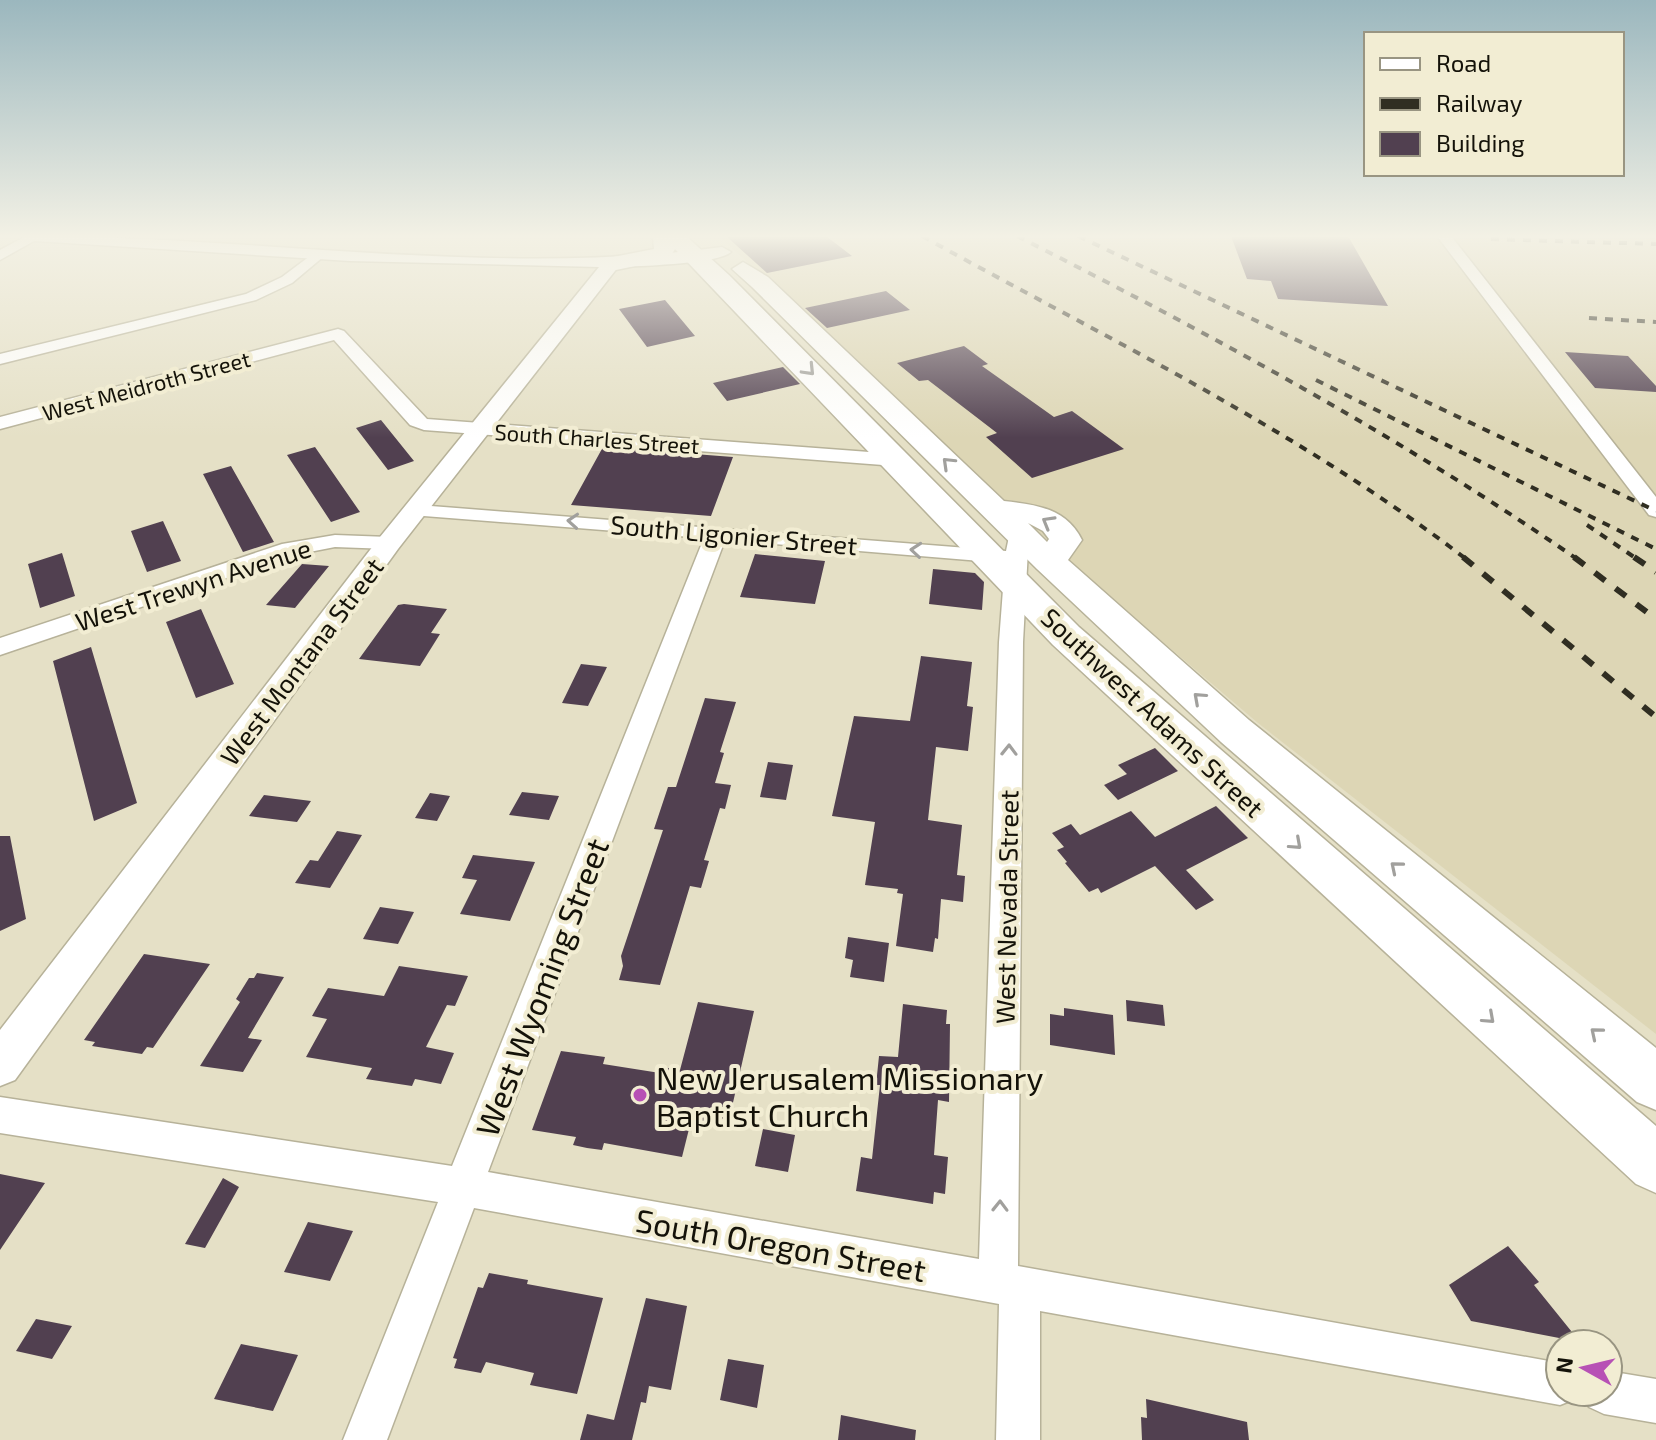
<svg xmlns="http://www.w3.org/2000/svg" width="1656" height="1440" font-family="'Exo 2',sans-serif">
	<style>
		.built { fill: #ddd6b5 }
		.building { fill: #514050 }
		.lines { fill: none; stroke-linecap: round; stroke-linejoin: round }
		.minor-casing { stroke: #b7b299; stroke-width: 3 }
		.tertiary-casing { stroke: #b7b299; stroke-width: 3 }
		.primary-casing { stroke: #b7b299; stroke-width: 3 }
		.minor { fill: #fff; fill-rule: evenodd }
		.tertiary { fill: #fff; fill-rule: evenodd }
		.primary { fill: #fff; fill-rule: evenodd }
		.rail-far1 { stroke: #302e22; stroke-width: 4; stroke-dasharray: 8 8; stroke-linecap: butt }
		.rail { stroke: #302e22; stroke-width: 6; stroke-dasharray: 13 13; stroke-linecap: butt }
		.oneway { stroke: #a1a09d }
		.poi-dot { fill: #b751b5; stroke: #f2edd3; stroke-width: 3 }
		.labels { text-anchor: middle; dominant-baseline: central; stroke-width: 8; stroke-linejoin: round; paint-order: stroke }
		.far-street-label { font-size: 22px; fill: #141209; stroke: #f2edd3 }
		.street-label { font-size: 26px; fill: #141209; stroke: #f2edd3 }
		.near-street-label { font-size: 32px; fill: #141209; stroke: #f2edd3 }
		.near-poi-label { font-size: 32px; fill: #141209; stroke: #f2edd3; text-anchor: start }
	</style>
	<rect width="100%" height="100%" fill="#e5e0c6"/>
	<path class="built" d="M719,236H1656V1034L1258,723L1103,591Z"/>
	<path class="building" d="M726,236H826L852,256L767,273Z
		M1231,236H1348L1388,306L1278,299L1271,281L1247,279Z
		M886,291L910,310L827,328L805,308Z
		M665,300L695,336L647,347L619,309Z
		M964,346L988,364L982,366L1054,417L1072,411L1124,449L1032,478L986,437L997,433L928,380L919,381L897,363Z
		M1565,352L1628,356L1656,386V392L1595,388Z
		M783,367L800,384L727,401L713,383Z
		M381,420L414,461L388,470L356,428Z
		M315,447L360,512L331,522L287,455Z
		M603,447L733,457L711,516L571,505Z
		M231,466L274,542L243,552L203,474Z
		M163,521L181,561L147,572L131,531Z
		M62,553L75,596L40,608L28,564Z
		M755,554L825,561L815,604L740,597Z
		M302,564L329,566L295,608L266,605Z
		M933,569L975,573L984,582L982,610L929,604Z
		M404,604L447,609L431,633L440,634L420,666L359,659L398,605Z
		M201,609L234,684L196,698L166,622Z
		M91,647L137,803L94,821L53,661Z
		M921,656L972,662L967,706L973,707L968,751L936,747L928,820L962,825L957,875L965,876L963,902L941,899L938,939L935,938L933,952L896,946L903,894L897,893L898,889L865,885L875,822L832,816L854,716L910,721Z
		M581,664L607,667L588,706L562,703Z
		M705,698L736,702L720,752L724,753L715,783L731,785L725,809L720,808L704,860L709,861L701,888L690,886L660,985L619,980L623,966L621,956L663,830L654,829L668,787H676Z
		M1155,748L1178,771L1118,800L1104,785L1127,774L1118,765Z
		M768,762L793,765L786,800L760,797Z
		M522,792L559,796L549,820L509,815Z
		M430,793L450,796L437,821L415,818Z
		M264,795L311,801L297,822L249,816Z
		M1216,806L1248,838L1186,870L1214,900L1196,910L1155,866L1101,893L1098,888L1089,892L1065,863L1067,862L1057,850L1064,847L1052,833L1071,824L1080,835L1131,811L1155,837Z
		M337,831L362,835L330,888L295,883L310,860L318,861Z
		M0,836H10L26,919L0,931Z
		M473,855L535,862L510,921L460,914L477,880L462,878Z
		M380,907L414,912L398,944L363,939Z
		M848,937L889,943L884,982L850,977L853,960L845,958Z
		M144,954L210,964L153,1048L147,1047L142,1054L92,1046L95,1042L84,1040Z
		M399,966L468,976L455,1006L447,1005L426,1047L454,1053L441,1084L415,1079L412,1086L366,1079L372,1068L306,1057L327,1019L312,1016L328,988L384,996Z
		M257,973L284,977L248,1038L262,1040L243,1072L200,1066L240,1002L236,999L249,978H254Z
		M1126,1000L1163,1005L1165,1026L1127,1021Z
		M698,1002L754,1011L729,1120L713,1117L711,1128L690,1125L682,1157L604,1143L602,1150L587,1148L573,1145L576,1137L532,1130L561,1051L605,1057L603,1064L660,1073L662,1067L680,1070Z
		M903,1004L947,1010L946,1024H950L949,1102L938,1100L934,1155L948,1157L945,1194L934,1192L933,1204L856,1191L861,1157L872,1159L880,1085H876L879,1056L898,1057Z
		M1064,1008L1113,1015L1115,1055L1050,1045V1014L1064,1016Z
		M763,1129L795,1135L788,1172L755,1166Z
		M0,1174L45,1183L0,1250Z
		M223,1178L239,1187L205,1248L185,1244Z
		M308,1222L353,1231L330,1281L284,1272Z
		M1508,1246L1539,1282L1534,1285L1580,1342L1471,1321L1449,1285Z
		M489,1273L528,1280L527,1284L603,1298L577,1394L530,1385L534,1373L486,1362L481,1373L454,1368L457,1359L453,1358L478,1287L483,1288Z
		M646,1298L687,1306L671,1390L649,1386L646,1403L641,1402L632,1440H580L587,1414L614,1420Z
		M36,1319L72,1326L52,1359L16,1351Z
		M241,1344L298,1355L273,1411L214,1399Z
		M728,1359L764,1365L757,1408L720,1400Z
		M1146,1399L1247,1422L1249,1440H1142L1141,1417L1147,1418Z
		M841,1415L916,1430L915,1440H838Z"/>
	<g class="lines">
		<defs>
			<path id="minor" d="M26,236H43L0,260V250Z
				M1437,236H1451L1656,497V517L1649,515Z
				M318,250L323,251V257L292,283L256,300L0,364V354L246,294L282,277Z
				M338,329L344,331L427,419L896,454L906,460L896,466L424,430L410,425L334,340L0,429V417Z
				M418,505L1006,551L1011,527H1025L1029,531L1023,642L1018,1266L1560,1363V1392H1578L1575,1399L1560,1405L1040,1311V1440H996L999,1304L474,1208L387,1440H343L438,1202L0,1133V1097L452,1166L704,538L411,515L408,511L411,507ZM725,540L1005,563L999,642L979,1259L488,1172Z
				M335,535L389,537L400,543L389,549L335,547L294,555L0,655V638L282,544Z
				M1608,1371L1656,1379V1423L1604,1414L1589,1407L1582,1392H1608Z"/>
			<path id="tertiary" d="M27,236C258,236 492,278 722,247L731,252C718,264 639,266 618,267L398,549L15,1080L0,1086V1030L380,537L599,267L350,261L35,241Z"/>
			<path id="primary" d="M653,236H686L729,275L1079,627L1656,1126V1193L1636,1184L1053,645L675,249L669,259L611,271L600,264L603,259L654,249Z
				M743,262L768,277L1004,501C1037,505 1066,508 1082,540L1068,560L1249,720L1656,1048V1110L1637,1102L1221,742L1037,569L752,287L732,269ZM1028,523L1043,531L1049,539L1047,542Z"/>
		</defs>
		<use href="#minor" class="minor-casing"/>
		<use href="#tertiary" class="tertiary-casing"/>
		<use href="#primary" class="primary-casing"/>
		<use href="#minor" class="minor"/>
		<use href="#tertiary" class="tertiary"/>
		<use href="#primary" class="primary"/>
		<path class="rail-far1" d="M922,236C1106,338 1298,430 1466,559
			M1017,236C1210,334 1399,436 1577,559
			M1078,236L1656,511
			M1491,239L1656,244
			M1589,318L1656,322
			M1316,380L1656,549
			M1587,525L1637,559"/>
		<path class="rail" d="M1463,557L1656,717
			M1574,557L1656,619
			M1634,557L1656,572"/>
	</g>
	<defs><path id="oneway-chevron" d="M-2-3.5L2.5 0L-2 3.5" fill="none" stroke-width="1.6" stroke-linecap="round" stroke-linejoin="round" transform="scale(2)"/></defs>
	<g class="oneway">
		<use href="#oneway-chevron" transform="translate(809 370) rotate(46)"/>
		<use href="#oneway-chevron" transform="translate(948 463) rotate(-136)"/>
		<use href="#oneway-chevron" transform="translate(573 521) rotate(-176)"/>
		<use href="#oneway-chevron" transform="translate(1048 522) rotate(-150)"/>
		<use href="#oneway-chevron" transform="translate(916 550) rotate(-175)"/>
		<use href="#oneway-chevron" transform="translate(1199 698) rotate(-138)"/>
		<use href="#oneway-chevron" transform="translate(1009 750) rotate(-89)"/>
		<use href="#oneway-chevron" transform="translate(1296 844) rotate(42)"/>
		<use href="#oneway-chevron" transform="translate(1396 867) rotate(-140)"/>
		<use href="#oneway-chevron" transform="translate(1489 1018) rotate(42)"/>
		<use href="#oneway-chevron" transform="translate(1596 1033) rotate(-140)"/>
		<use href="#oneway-chevron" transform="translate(1000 1206) rotate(-89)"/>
	</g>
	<linearGradient id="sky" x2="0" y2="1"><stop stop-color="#9bb7be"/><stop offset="0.54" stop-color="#f3f1e5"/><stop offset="1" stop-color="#f3f1e5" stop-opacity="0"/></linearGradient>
	<rect width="1656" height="438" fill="url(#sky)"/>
	<circle class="poi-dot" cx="640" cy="1095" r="8"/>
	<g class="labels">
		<g class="far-street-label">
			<text transform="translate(146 385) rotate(-15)">West Meidroth Street</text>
			<text transform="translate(597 438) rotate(4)">South Charles Street</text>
		</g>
		<g class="street-label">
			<text transform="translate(734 534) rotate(5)">South Ligonier Street</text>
			<text transform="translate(193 584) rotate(-18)">West Trewyn Avenue</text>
			<text transform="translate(301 661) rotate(-53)">West Montana Street</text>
			<text transform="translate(1153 712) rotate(43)">Southwest Adams Street</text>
			<text transform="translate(1006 907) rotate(-89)">West Nevada Street</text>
		</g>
		<g class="near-street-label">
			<text transform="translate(541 987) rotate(-69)">West Wyoming Street</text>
			<text transform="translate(781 1244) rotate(10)">South Oregon Street</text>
		</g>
		<g class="near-poi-label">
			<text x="656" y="1077">New Jerusalem Missionary<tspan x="656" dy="37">Baptist Church</tspan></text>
		</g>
	</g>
	<rect x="1364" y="32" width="260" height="144" fill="#f2edd3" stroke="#999582" stroke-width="2"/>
	<rect x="1380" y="58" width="40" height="12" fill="#ffffff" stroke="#999582" stroke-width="2"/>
	<text x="1436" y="72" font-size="24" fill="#141209">Road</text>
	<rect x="1380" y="98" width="40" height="12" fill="#302e22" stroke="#999582" stroke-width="2"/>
	<text x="1436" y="112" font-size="24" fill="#141209">Railway</text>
	<rect x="1380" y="132" width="40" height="24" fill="#514050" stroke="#999582" stroke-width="2"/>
	<text x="1436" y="152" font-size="24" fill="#141209">Building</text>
	<g transform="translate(1584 1368) rotate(278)"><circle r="38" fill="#f2edd3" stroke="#999582" stroke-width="2"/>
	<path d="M0-6L14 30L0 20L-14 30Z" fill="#b751b5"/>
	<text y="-12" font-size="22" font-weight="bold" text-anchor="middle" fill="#141209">N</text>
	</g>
</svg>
